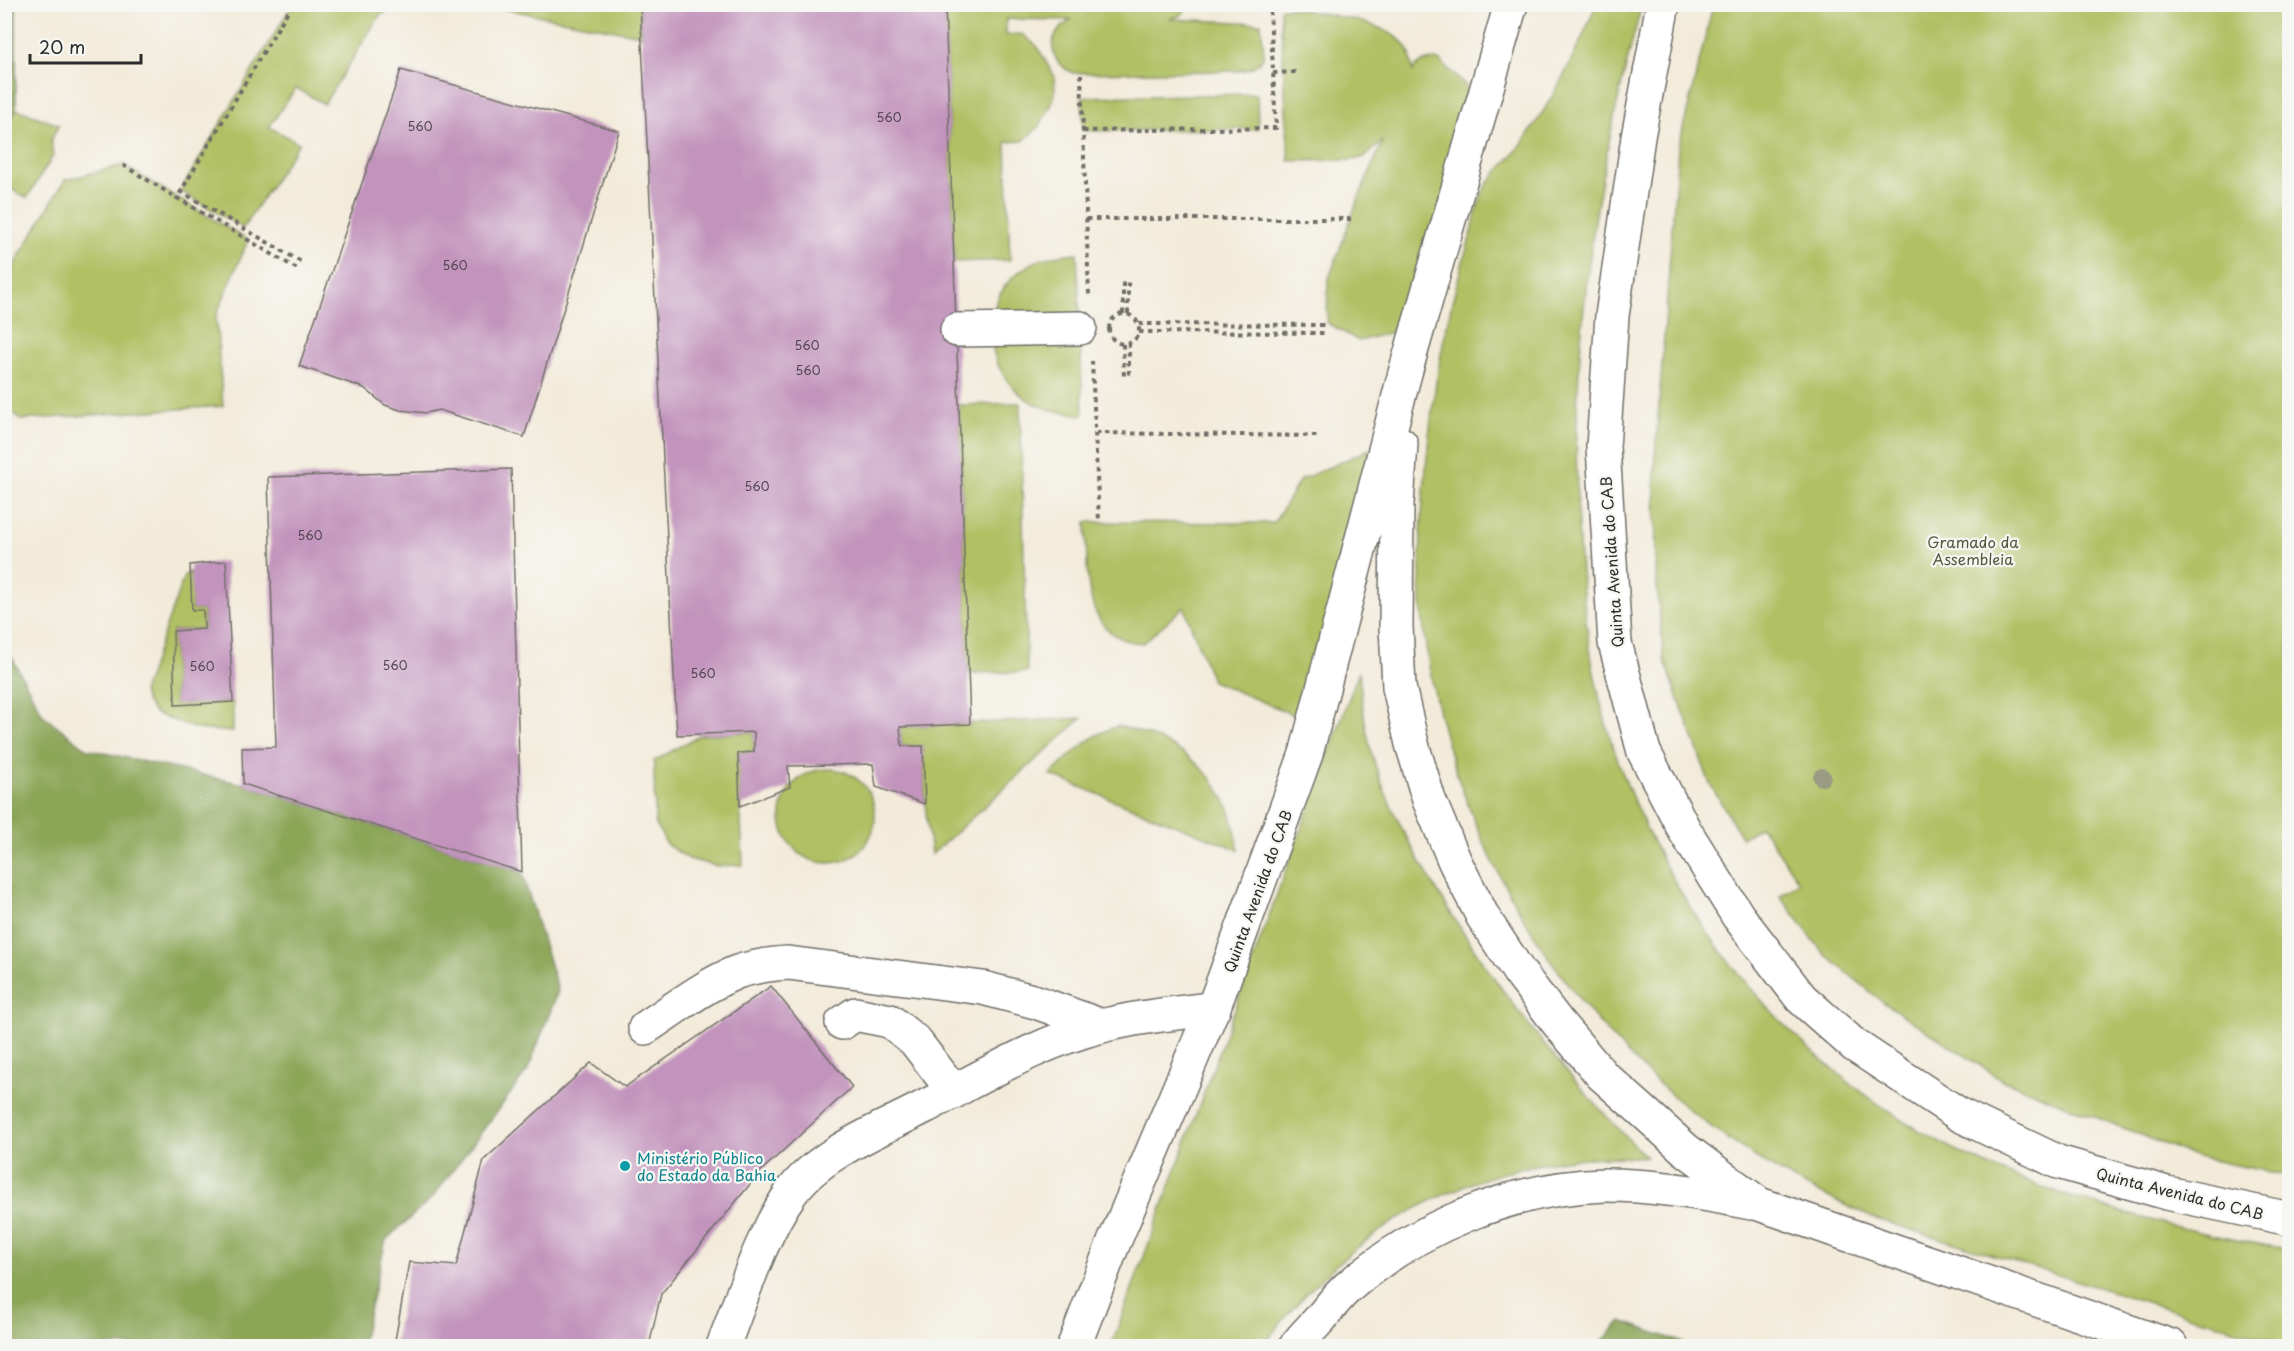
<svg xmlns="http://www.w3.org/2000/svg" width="2294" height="1351" font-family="'Playpen Sans',sans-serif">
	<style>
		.green { fill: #b0c063; stroke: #6e7647; stroke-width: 1.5 }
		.forest { fill: #8ca659; stroke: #5c6842; stroke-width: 1.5 }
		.building { fill: #c294bd }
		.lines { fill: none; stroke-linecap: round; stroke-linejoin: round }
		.minor-casing { stroke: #716e68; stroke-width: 36 }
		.major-casing { stroke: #716e68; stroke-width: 36 }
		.path { stroke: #716e68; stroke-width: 4; stroke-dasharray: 4.5 4.5; stroke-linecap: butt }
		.minor { stroke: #fff; stroke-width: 33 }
		.major { stroke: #fff; stroke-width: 33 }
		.tree { fill: #9b9a83 }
		.culture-dot { fill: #0f9aa8; stroke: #f6f6f2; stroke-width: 2 }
		.labels { text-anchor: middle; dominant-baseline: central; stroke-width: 4.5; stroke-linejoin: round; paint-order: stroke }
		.number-label { font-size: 12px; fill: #514550 }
		.park-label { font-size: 15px; fill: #53583c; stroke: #f6f6f2 }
		.street-label { font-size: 15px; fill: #2b2b2b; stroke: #f6f6f2 }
		.culture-label { font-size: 15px; fill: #0d838f; stroke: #f6f6f2; text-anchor: start }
	</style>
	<rect width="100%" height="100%" fill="#f6f6f2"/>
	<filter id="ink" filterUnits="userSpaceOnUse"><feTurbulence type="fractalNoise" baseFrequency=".0167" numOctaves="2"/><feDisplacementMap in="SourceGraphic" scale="12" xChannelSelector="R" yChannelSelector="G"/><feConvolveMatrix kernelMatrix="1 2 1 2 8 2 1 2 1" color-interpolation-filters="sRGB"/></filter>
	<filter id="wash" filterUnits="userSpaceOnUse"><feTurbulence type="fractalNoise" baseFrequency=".008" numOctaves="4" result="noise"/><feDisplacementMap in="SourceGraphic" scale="24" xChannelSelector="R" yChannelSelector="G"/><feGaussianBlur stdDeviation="1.35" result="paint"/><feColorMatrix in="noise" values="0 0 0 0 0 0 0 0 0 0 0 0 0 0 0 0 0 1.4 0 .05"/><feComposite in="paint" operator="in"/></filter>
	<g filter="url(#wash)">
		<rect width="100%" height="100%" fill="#f3ebda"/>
		<path class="green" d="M1596,4L1642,5C1593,180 1568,362 1579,543C1583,607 1590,670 1608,731C1663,907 1786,1062 1951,1148C2010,1178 2065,1196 2128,1214C2182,1229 2234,1241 2289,1249V1346L1873,1218C1838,1202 1803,1186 1770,1166C1577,1051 1449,846 1423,624C1416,563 1423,498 1429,436C1436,369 1450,302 1470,238C1474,223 1477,204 1484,190C1493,173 1510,160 1521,145C1552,101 1577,54 1596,4Z
			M292,5H399L380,15L324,104L296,88L269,127L299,143L243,228L180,191Z
			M482,5H640L641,35L488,6Z
			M945,5H1189L1181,15L1170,19L1261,23L1264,55C1258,66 1250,70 1237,71L1073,73C1046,60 1047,34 1071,20L1006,19V35L1022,34L1037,46L1054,76L1055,92L1051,106L1039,127L1023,141L1006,142L1010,260L954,262Z
			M1713,5H2289V1176L2197,1157L2004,1081L1884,1003L1824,954L1780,896L1799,882L1761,826L1742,838L1710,784L1664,659L1656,578L1655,458L1678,149Z
			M1280,8H1292C1324,15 1390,20 1408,49C1411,55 1412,64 1413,71C1419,61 1428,60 1439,60L1466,86L1478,121L1419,325L1359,341L1327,323L1328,281L1357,202L1383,141L1365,157L1353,160L1289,161Z
			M1257,94L1258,129L1083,131L1082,97Z
			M16,109L59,125L51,140L53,156L27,198L5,186V134Z
			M123,165L248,240L216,316L223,406L20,420L5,403V317L12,268L65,180Z
			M1077,253L1078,274L1083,415C1065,412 1045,411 1030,401C980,371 976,295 1029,265C1044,256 1060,255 1077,253Z
			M1020,403L1027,672L968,673L959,405Z
			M1370,449L1313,723L1212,681L1184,607L1143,643C1079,640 1088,568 1086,522L1274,523L1300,480Z
			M189,572L192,576V610H203L204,629L173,631L175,704L233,702V732L196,729L154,713L145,700L143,692L184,576Z
			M1359,671C1362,702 1365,732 1374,761C1388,808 1413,850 1438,892C1496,990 1565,1076 1646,1157C1614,1157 1582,1157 1550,1162C1428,1184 1335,1248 1263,1346H1111Z
			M1082,718L931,855L925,804L923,746H902L900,727Z
			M1118,726C1167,738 1209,761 1229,809C1234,822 1236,837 1239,850L1050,775C1071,755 1090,734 1118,726Z
			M754,732V752L738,753L743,865L716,866L689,859L667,845L655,823L654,761L700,735Z
			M781 816a47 47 0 1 1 94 0a47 47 0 1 1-94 0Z"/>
		<path class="forest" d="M5,4L16,5V109L5,134Z
			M4,643L43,715L87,749L243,784L522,872L558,991L528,1070L433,1197L386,1240L361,1346H5Z
			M1621,1321L1692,1346H1598Z"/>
		<g id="blocks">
			<path class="building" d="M640,4H945L970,724L900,727L902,746H923L925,804L876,787L873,764L788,766L790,787L740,806L738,753L754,752V732L677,735Z
				M401,70L619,131L524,437L439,410L426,413L400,410L385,405L364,388L299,366Z
				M511,469L522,872L243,784L242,748L276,747L268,477Z
				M226,561L233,702L175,705L173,631L204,629L203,610H192L190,565Z
				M771,986L852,1087L760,1172L661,1294L649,1346H394L409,1262L456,1266L484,1160L591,1063L625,1087Z"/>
		</g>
	</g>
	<g filter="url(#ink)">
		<use href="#blocks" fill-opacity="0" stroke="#716e68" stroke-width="1.5"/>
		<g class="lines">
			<defs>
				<path id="minor" d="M957,330L1080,328
					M842,1023L855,1014L890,1021L915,1041L954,1092
					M645,1028C674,1009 705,985 737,972C754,966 771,964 788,963L983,988L1036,1002L1102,1026
					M723,1346C742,1298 761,1235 791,1193C819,1153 882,1129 924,1107C981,1078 1038,1042 1102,1026C1138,1016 1177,1014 1214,1008"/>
				<path id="major" d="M1663,4L1638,137L1612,316L1603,447L1615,643L1644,752L1685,831L1738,916L1801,998L1854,1045L1960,1115L2058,1162L2167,1193L2290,1219
					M1401,444L1397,504L1396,626L1399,687L1412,744L1429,800L1455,862L1483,917L1519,972L1558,1023L1602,1075L1646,1114L1686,1150L1759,1204L2171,1346
					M1074,1346L1112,1247L1216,1001L1306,754L1405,373L1511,4
					M1296,1346C1303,1336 1312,1328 1320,1319C1329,1308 1337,1297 1347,1288C1416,1227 1513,1187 1606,1185C1655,1185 1703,1193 1751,1203"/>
			</defs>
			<use href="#minor" class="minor-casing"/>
			<use href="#major" class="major-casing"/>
			<path class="path" d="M292,4L177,198L299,270
				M1273,73L1296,72
				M1081,74L1089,295
				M1083,131L1276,128L1270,12
				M123,165L177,198
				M180,191L303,263
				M1086,219H1351
				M1109 329a15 15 0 1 1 30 0a15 15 0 1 1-30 0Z
				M1123,314V282
				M1128,314V281
				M1139,324L1327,325
				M1139,332L1327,333
				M1129,343V378
				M1123,344L1124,378
				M1092,361L1099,522
				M1096,433L1317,436"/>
			<use href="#minor" class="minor"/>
			<use href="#major" class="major"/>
		</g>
		<circle class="tree" cx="1822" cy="777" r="9"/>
	</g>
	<circle class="culture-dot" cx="625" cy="1166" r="6"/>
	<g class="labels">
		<g class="number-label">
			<text x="889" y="117">560</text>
			<text x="420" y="126">560</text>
			<text x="455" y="265">560</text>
			<text x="807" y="345">560</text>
			<text x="808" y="370">560</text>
			<text x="757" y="486">560</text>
			<text x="310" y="535">560</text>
			<text x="395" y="665">560</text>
			<text x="202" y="666">560</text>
			<text x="703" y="673">560</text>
		</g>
		<g class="park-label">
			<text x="1973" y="541">Gramado da<tspan x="1973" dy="17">Assembleia</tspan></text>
		</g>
		<g class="street-label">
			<text transform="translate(1611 562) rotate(-94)">Quinta Avenida do CAB</text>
			<text transform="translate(1257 891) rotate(-70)">Quinta Avenida do CAB</text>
			<text transform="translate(2180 1193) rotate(14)">Quinta Avenida do CAB</text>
		</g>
		<g class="culture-label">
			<text x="637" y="1157">Ministério Público<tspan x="637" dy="17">do Estado da Bahia</tspan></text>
		</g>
	</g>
	<rect width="2294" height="1351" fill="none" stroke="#f6f6f2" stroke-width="24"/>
	<path d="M30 54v9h111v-9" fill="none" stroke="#2b2b2b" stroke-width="3"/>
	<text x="39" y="54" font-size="18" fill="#2b2b2b" stroke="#f6f6f2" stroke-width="4.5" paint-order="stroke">20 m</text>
</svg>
